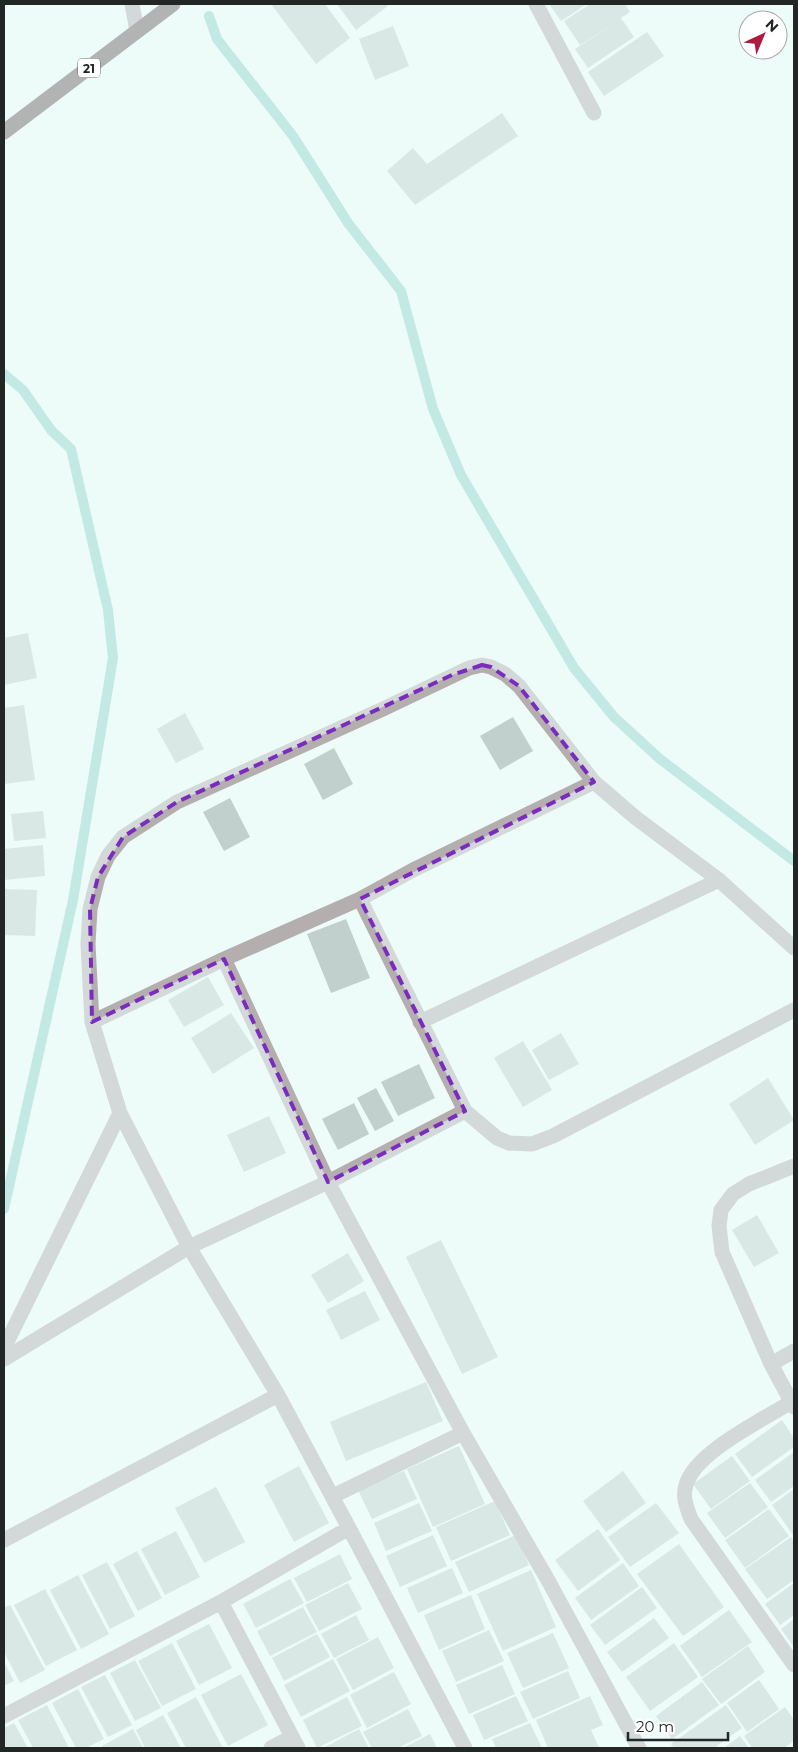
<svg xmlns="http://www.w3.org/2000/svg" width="798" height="1752" font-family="Montserrat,sans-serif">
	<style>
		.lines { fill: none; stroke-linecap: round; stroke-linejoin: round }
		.stream { stroke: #91d3cc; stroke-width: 10 }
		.building { fill: #c1cfcd }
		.minor { stroke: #b4aeaf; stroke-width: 15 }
		.highway { stroke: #685d5d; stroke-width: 15 }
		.marked { fill: none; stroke: #7b2cbf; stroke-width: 4; stroke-dasharray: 10 6; stroke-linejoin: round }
		.labels { text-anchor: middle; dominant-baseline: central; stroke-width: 4; stroke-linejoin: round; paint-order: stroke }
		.shield { fill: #fff; stroke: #646867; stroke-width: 1 }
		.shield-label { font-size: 12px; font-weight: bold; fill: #222726 }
	</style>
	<rect width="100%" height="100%" fill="#edfbf9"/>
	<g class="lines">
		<path class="stream" d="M209,16L217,39L293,136L348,223L401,291L433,409L461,475L574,668L614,717L660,759L794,861
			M4,374L23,390L51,430L71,449L108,610L113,658L73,900L4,1209"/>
	</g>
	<path class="building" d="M271,4H325L350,38L316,64Z
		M337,4H387L388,6L356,30Z
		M549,4H587L561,21Z
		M590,4H625L630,12L621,18L634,37L588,68L575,49L615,23L580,45L564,21Z
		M393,26L409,66L375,80L359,39Z
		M647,32L664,56L604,96L588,72Z
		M502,113L518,136L415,205L387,171L413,148L427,164Z
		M28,633L37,678L4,685V638Z
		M24,705L35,780L4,784V708Z
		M185,713L204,749L176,763L157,729Z
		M513,717L533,751L500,770L480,736Z
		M334,748L353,784L323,800L304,764Z
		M230,798L250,837L224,851L203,812Z
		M43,811L46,838L14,841L11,814Z
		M43,845L45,876L4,880V849Z
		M4,889L37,890L35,936L4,935Z
		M346,919L370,978L331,993L307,934Z
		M208,977L224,1005L184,1027L168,1000Z
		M231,1013L254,1048L213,1074L191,1038Z
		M561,1033L579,1064L549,1080L532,1050Z
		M523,1041L552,1090L523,1107L494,1058Z
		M419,1064L435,1098L398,1116L381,1082Z
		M768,1078L794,1120L755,1145L729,1104Z
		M376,1088L394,1121L375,1131L357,1098Z
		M354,1103L369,1134L338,1150L322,1119Z
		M269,1116L286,1153L244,1172L227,1135Z
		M757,1215L779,1253L754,1267L732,1230Z
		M441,1240L498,1357L462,1374L406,1257Z
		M348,1253L364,1281L328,1303L311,1275Z
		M365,1291L380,1320L341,1340L326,1310Z
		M426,1382L443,1421L346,1461L330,1422Z
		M782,1420L794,1438V1447L752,1477L735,1454Z
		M459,1446L485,1504L433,1527L407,1469Z
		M794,1452V1486L771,1502L755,1480Z
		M732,1456L750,1481L711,1509L693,1484Z
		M299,1466L329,1523L294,1542L264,1485Z
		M404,1471L417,1499L372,1519L358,1490Z
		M623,1471L646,1503L606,1532L583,1501Z
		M750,1483L768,1507L725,1538L707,1513Z
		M216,1487L245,1542L204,1563L175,1508Z
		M794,1489V1534L793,1535L772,1505Z
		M495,1501L510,1535L451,1561L436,1527Z
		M419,1503L432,1531L386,1551L374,1523Z
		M656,1503L679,1533L630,1567L608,1537Z
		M769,1509L789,1536L745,1568L725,1540Z
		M598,1529L620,1560L578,1591L555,1560Z
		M176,1531L200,1577L165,1595L141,1549Z
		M433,1535L447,1566L400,1587L386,1556Z
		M516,1535L529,1565L469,1592L455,1562Z
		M791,1537L794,1542V1580L767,1599L745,1569Z
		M679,1544L724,1607L683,1636L637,1574Z
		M137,1551L162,1598L138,1611L113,1564Z
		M340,1554L352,1579L307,1602L294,1578Z
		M107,1562L135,1616L110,1629L82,1575Z
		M623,1563L639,1586L591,1620L575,1598Z
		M452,1568L463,1593L418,1613L407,1588Z
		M531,1570L556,1627L503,1651L477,1594Z
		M78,1575L109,1634L81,1649L50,1590Z
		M290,1579L304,1603L256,1628L243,1604Z
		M348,1583L362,1609L319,1631L305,1605Z
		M794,1583V1615L780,1625L765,1604Z
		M642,1587L657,1608L605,1645L590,1625Z
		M45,1589L77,1650L46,1666L14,1605Z
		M471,1595L485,1629L439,1650L424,1615Z
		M10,1605L45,1670L20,1683L4,1652V1608Z
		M303,1607L317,1632L270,1656L257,1631Z
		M729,1610L752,1642L702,1677L680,1646Z
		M356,1615L369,1640L334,1658L321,1634Z
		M654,1618L669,1638L622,1672L607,1652Z
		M794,1619V1647L781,1629Z
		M209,1624L232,1668L199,1685L176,1641Z
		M489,1630L504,1661L456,1682L442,1651Z
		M553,1633L569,1668L523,1688L507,1653Z
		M317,1634L330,1657L284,1681L272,1658Z
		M378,1637L394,1668L353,1690L336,1659Z
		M172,1643L196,1689L162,1706L138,1661Z
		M674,1643L698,1677L650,1711L626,1677Z
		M748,1646L765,1672L721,1704L702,1679Z
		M333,1659L350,1691L301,1717L284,1685Z
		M135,1660L161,1708L135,1721L110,1673Z
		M4,1662L14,1681L4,1686Z
		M502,1665L515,1694L469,1714L456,1685Z
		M568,1671L580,1698L533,1719L520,1692Z
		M394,1672L411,1704L367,1728L350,1695Z
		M241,1674L268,1725L228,1746L201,1695Z
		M105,1675L132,1725L108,1737L81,1687Z
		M759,1680L779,1709L747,1732L727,1703Z
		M702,1682L719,1705L672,1739L656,1716Z
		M78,1689L104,1739L86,1748H76L52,1703Z
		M516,1696L528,1721L484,1740L473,1715Z
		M590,1696L603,1725L591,1730L599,1748H548L536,1720Z
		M196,1697L223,1748H186L167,1713Z
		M347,1697L362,1726L317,1748L303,1720Z
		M47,1705L69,1748H33L18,1720Z
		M726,1705L742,1728L714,1748H674L671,1744Z
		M785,1707L794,1720V1741L784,1748H752L744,1736Z
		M408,1709L422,1736L398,1748H372L363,1732Z
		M163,1715L181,1748H145L136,1730Z
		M14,1723L28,1748H4V1728Z
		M530,1723L542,1748H496L492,1739Z
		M133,1729L143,1748H103L102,1746Z
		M359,1729L369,1748H323Z
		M430,1734L437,1748H403Z
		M740,1736L749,1748H724Z"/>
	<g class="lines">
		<path class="minor" d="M132,4L137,31
			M536,4L594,113
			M360,899L465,1111L497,1138L509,1143L532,1144L553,1136L794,1010
			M224,959L360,899L413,870L594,782
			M92,1022L224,959L328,1182L463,1433L549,1582L639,1748
			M420,1022L719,880
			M794,1166L749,1184L733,1194L721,1210L719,1226L722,1252L771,1364L794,1407
			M4,1348L120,1113
			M4,1359L189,1247L328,1182L465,1111
			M771,1364L794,1351
			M791,1402C763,1420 695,1452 686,1485C682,1497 687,1508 691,1519L794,1665
			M333,1496L463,1433
			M349,1528L278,1395L189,1247L120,1113L92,1022L88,944L90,909L98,877L108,856L123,837L177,802L383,709L469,668L482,665L491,667L505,674L519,686L594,782L636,818L719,880L794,948
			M4,1540L278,1395
			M221,1602L298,1748
			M4,1716L221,1602L349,1528L465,1748
			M271,1748L292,1737"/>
		<path class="highway" d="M4,132L173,4"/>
	</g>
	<path d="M0 0H798V1752H0ZM482,665L491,667L519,686L594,782L360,899L465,1111L328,1182L224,959L92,1022L90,909L98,877L123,837L177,802L452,675Z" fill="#edfbf9" fill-opacity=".55" fill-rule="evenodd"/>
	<path class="marked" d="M482,665L491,667L519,686L594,782L360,899L465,1111L328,1182L224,959L92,1022L90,909L98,877L123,837L177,802L452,675Z"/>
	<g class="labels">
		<rect class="shield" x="78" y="58.5" width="22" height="19" rx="4"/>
		<g class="shield-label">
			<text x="89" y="68">21</text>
		</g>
	</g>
	<rect width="798" height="1752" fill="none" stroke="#222726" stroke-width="10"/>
	<g transform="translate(763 35) rotate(44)"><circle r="24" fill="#ffffff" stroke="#a7a9a8"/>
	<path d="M0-4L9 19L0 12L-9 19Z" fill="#af1b3f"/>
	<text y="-8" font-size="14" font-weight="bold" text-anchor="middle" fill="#222726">N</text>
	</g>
	<path d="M628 1732v8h100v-8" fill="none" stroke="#222726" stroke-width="2.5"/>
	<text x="636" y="1732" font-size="15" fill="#222726" stroke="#ffffff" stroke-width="4" paint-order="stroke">20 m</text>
</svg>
